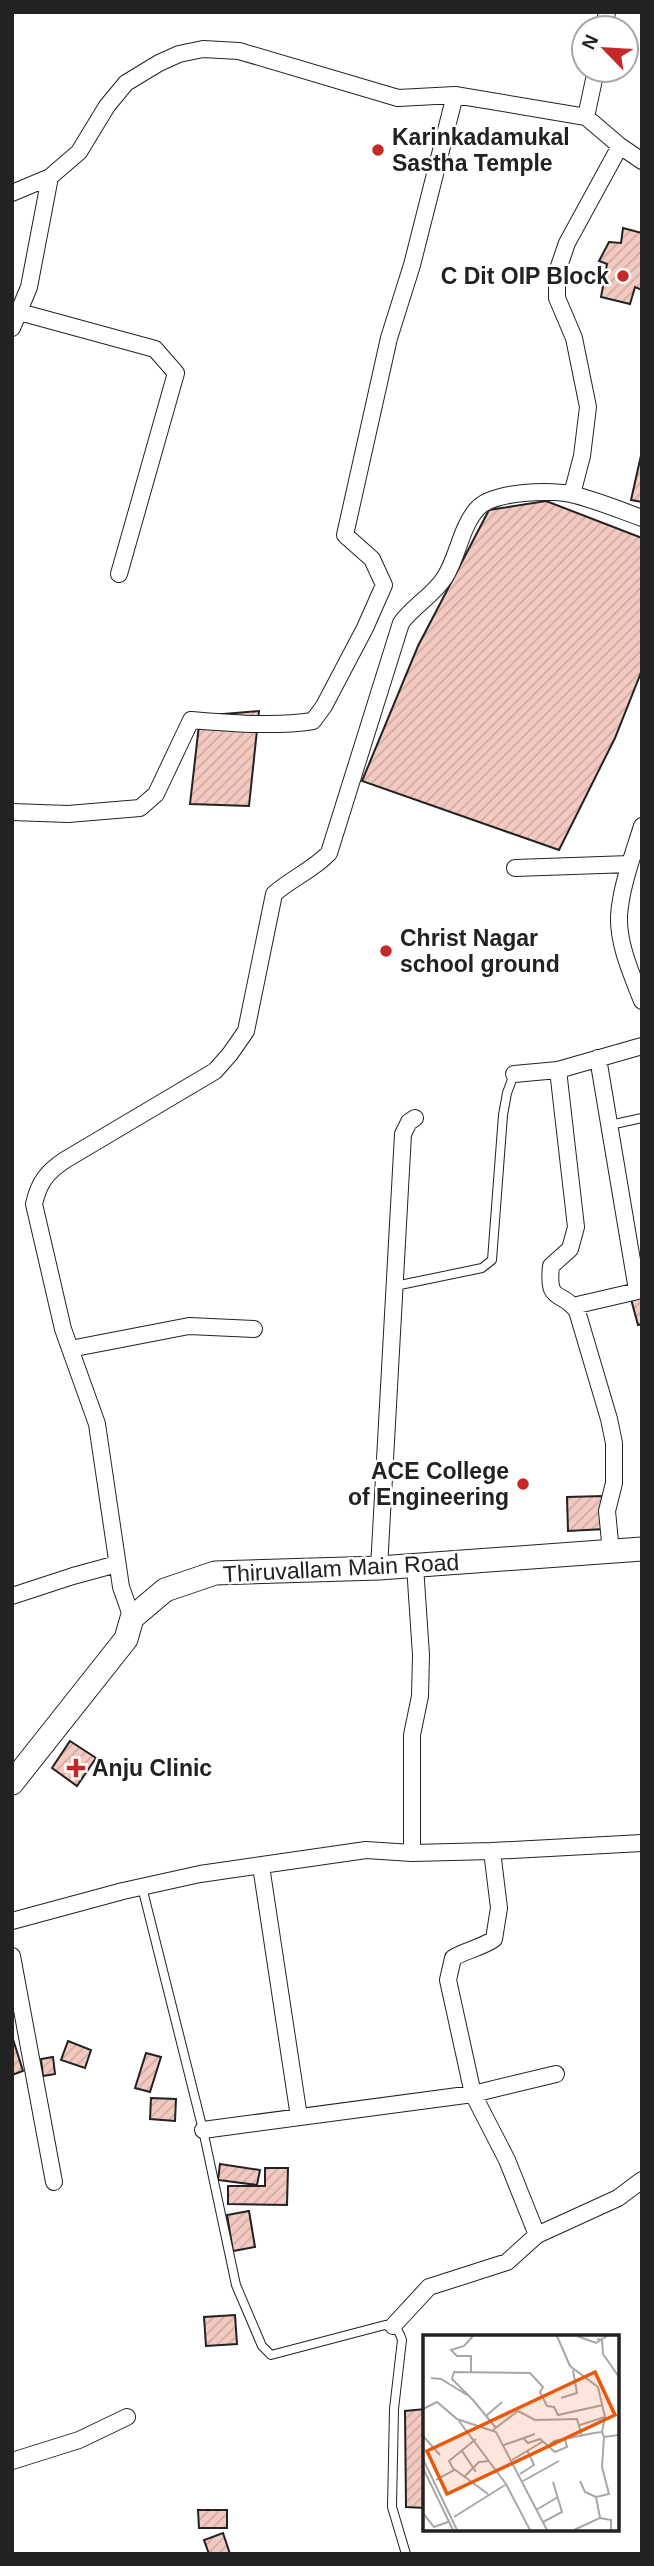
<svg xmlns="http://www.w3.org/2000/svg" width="654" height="2566" font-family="Helvetica,sans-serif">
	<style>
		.building { fill: url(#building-hatch); stroke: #222; stroke-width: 2 }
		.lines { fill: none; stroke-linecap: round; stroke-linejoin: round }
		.service-casing { stroke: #222; stroke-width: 10 }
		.minor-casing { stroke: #222; stroke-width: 18 }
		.secondary-casing { stroke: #222; stroke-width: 25 }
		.service { stroke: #fff; stroke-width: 8 }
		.minor { stroke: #fff; stroke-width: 16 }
		.secondary { stroke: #fff; stroke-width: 23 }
		.poi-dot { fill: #c62828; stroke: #fff; stroke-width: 2.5 }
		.labels { text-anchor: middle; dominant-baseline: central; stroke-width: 5; stroke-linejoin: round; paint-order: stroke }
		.poi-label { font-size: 23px; font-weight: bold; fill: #222; stroke: #fff; text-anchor: start }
		.street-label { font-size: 23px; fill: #222; stroke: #fff }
		.inset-road { fill: none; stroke: #a7a7a7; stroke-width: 2 }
		.view { fill: #e8590c; fill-opacity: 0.15; stroke: #e8590c; stroke-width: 3.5 }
		.inset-edge { fill: none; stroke: #222; stroke-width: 3.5 }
	</style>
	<defs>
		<pattern id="building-hatch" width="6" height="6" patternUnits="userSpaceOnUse" patternTransform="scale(1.75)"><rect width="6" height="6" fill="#f3c9c0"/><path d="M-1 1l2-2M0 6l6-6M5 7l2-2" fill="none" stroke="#d0aca5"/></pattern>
	</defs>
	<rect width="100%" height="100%" fill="#fff"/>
	<path class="building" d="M623,228L642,233V290L635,287L630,304L601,297L607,264L599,261L609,242L621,243Z
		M642,451V502L631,500Z
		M546,501L642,538V670L615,738L559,850L362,781L418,646L489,510Z
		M259,711L249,806L190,804L200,716Z
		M642,1296V1324L638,1325L631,1299Z
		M603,1496L605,1529L568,1531L567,1497Z
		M70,1741L96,1758L77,1786L52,1768Z
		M12,2036L23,2071L12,2075Z
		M68,2041L91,2050L85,2068L61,2060Z
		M146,2053L161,2057L150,2092L135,2088Z
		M53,2057L55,2074L43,2076L41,2059Z
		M151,2098L176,2099L175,2121L150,2119Z
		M220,2164L260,2170L257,2185L218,2180Z
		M265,2168H288L287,2205L228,2204V2186H265Z
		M249,2211L255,2247L233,2251L227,2215Z
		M235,2315L237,2344L206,2346L204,2317Z
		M425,2409V2508L406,2507L405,2411Z
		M198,2510H227V2528H199Z
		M223,2533L230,2554H209L204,2540Z"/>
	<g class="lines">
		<defs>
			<path id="service" d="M610,1125L642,1118
				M395,1286L482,1268L492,1260L503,1115L507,1093L514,1074
				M142,1887L203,2130L236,2285L262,2346L271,2355L385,2325C395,2326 399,2330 402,2340L394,2409L392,2507L406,2554"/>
			<path id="minor" d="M604,28L607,12
				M586,117L596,70
				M12,193L50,177L79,152L107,106L126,83L159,63L179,54L203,49L239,51L398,98L455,95L586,117L620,146
				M12,310L155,349L176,373L119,574
				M12,328L29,287L50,177
				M572,494L582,456L588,407L574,338L557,298V272L567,243L620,146L642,161
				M12,812L68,814L140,808L156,794L191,720C231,723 274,727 313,721L324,706L365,628L384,585L372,559L345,535L389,338L412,265L455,95
				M642,826C633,855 621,886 619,916C618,945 632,975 642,1001
				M515,868L630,864
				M598,1058L637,1290
				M558,1070L576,1227L570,1249L551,1266C547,1305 561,1289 577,1311L609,1419L614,1443V1483L607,1511L611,1552
				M514,1074L558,1070L642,1046
				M573,1306L642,1290
				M70,1349L189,1326L254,1329
				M379,1568L403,1134L409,1122L415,1118
				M12,1596L73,1576L117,1564
				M132,1618L121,1587L97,1424L63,1329L34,1204C39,1182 47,1172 65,1160L215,1071L230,1054L246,1031L274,894C292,878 313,870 329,853L401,623C414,605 433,596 445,577C458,556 461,527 477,509C492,491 554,489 575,495C598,501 620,510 642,518
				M492,1851L499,1908L494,1939C481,1948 466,1950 453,1958L448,1980L473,2094L507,2160L537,2235
				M412,1853V1735L420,1696L421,1655L415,1566
				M261,1866L299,2117
				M12,1921L123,1891L200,1874L366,1850L412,1853L492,1851L642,1843
				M12,1956L54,2182
				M203,2130L473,2094L556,2074
				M393,2326L429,2287L507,2262L537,2235L618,2198L642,2180
				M12,2461L79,2440L127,2417"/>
			<path id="secondary" d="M12,1783L126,1639L132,1618L165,1590L215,1573L379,1568L642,1549"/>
		</defs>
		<use href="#service" class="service-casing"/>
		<use href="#minor" class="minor-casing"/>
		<use href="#secondary" class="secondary-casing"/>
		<use href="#service" class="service"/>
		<use href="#minor" class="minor"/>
		<use href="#secondary" class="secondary"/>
	</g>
	<g class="poi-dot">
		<circle cx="378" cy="150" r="7"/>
		<circle cx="623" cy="276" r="7"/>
		<circle cx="386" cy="951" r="7"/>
		<circle cx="523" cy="1484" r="7"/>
		<path d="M72.5 1757.5h7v7h7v7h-7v7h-7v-7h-7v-7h7z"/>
	</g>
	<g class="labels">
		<g class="poi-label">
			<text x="392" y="137">Karinkadamukal<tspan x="392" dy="26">Sastha Temple</tspan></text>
			<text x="609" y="276" text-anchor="end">C Dit OIP Block</text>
			<text x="400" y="938">Christ Nagar<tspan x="400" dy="26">school ground</tspan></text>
			<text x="509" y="1471" text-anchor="end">ACE College<tspan x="509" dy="26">of Engineering</tspan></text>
			<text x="92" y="1768">Anju Clinic</text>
		</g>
		<g class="street-label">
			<text transform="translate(341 1568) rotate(-3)">Thiruvallam Main Road</text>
		</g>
	</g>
	<g transform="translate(423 2335)">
		<rect width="196" height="196" fill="#fff"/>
		<path class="inset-road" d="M134,1L147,31L175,52L182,82M154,1L173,8L184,1M174,4L179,5L180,19L196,42M48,37V21H34L28,15L41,11L50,1M8,43L18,44L44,60M138,63L154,58L150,35M50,65L29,44L31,37L107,38L120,52L117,57L124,71L131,72L135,80L180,70M50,65L73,93M0,74L14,67L34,84L73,97L124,195M63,81L79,67M36,86L83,149L107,195M157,90L182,82L179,97M70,95L95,76L112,85L154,84L159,101M0,101L17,120M100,103L105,108L117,104L132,117L144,112L142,104M81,110L112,99M124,112L131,106L171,98L179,97L181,102L196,100M39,116L53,137M0,124L34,195M89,125L119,107M0,133L30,195M31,134L65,159M97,139L111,130L104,115M42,141L56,127L66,126M13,145L31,135L26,126L53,104M100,146L136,126M157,146L162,157L173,162M113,175L135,162M0,178L11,192L25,187M31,182L82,150M177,183L188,185V195M120,187L139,177L130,147M151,195L177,183L173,162L186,159L179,132L181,102"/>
		<path class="view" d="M172,37L192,80L24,159L4,116Z"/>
		<rect width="196" height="196" class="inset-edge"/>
	</g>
	<rect width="654" height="2566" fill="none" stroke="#222222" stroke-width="28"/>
	<g transform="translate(605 49) rotate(295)"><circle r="33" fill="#ffffff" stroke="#a7a7a7" stroke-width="2"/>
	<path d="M0-5L12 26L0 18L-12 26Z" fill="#c62828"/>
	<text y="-10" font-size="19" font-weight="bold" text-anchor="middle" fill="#222222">N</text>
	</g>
</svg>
